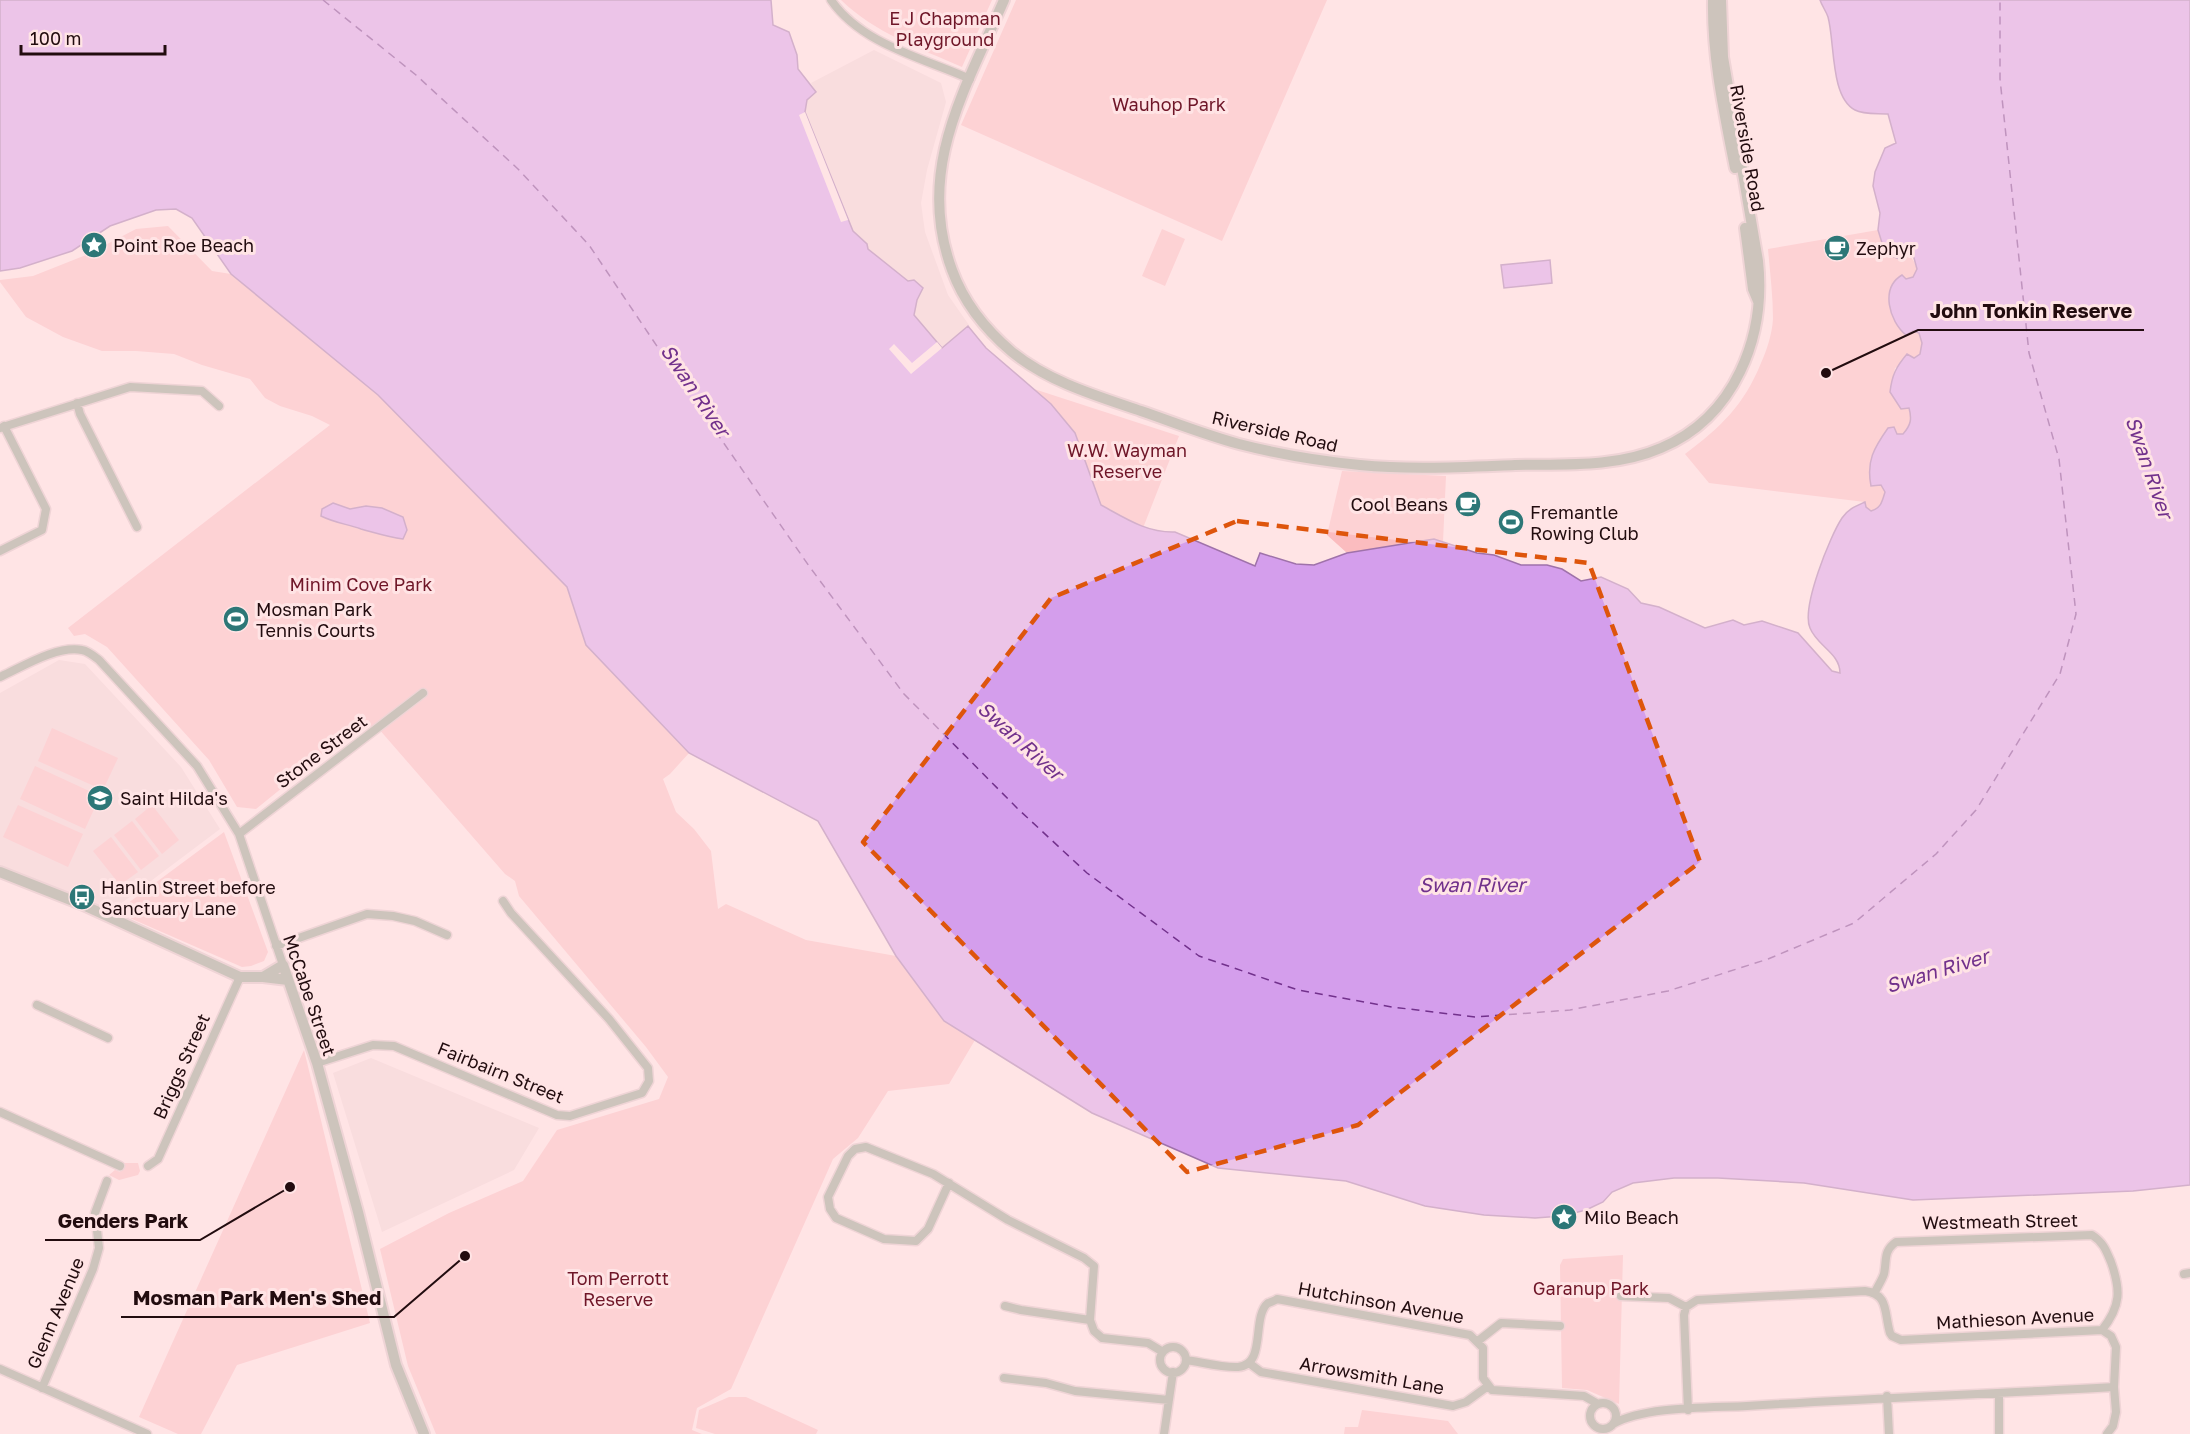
<svg xmlns="http://www.w3.org/2000/svg" width="2190" height="1434" font-family="'Golos Text',sans-serif">
	<style>
		.built { fill: #f2d4d5 }
		.green { fill: #fbbcbf }
		.water { fill: #d49eec; stroke: #9f72aa; stroke-width: 1.5 }
		.pier { fill: #ffe4e5 }
		.lines { fill: none; stroke-linecap: round; stroke-linejoin: round }
		.ferry { stroke: #72318c; stroke-width: 1.5; stroke-dasharray: 8 6; stroke-linecap: butt }
		.minor-casing { stroke: #dcc1c3; stroke-width: 11 }
		.tertiary-casing { stroke: #dcc1c3; stroke-width: 14 }
		.minor { stroke: #909e89; stroke-width: 8 }
		.tertiary { stroke: #909e89; stroke-width: 10 }
		.marked { fill: none; stroke: #de550c; stroke-width: 4.5; stroke-dasharray: 12 8; stroke-linejoin: round }
		.labels { text-anchor: middle; dominant-baseline: central; stroke-width: 6; stroke-linejoin: round; paint-order: stroke }
		.park-label { font-size: 18px; fill: #6f1628; stroke: #ffe4e5 }
		.street-label { font-size: 18px; fill: #220c0f; stroke: #ffe4e5 }
		.poi-label { font-size: 18px; fill: #220c0f; stroke: #ffe4e5; text-anchor: start }
		.water-label { font-size: 20px; font-style: italic; fill: #72318c; stroke: #ffe4e5 }
		.leader { fill: none; stroke: #220c0f; stroke-width: 2 }
		.callout-dot { fill: #220c0f; stroke: #ffe4e5; stroke-width: 2 }
		.callout-label { font-size: 20px; text-anchor: middle; font-weight: bold; fill: #220c0f; stroke: #ffe4e5; stroke-width: 6; stroke-linejoin: round; paint-order: stroke }
	</style>
	<rect width="100%" height="100%" fill="#ffe4e5"/>
	<path class="built" d="M874,50L941,83L946,102L927,170L921,203L925,232L948,295L969,325L911,374L914,315L917,300L908,281L867,249V244L853,231L805,112L807,100L816,92L811,83Z
		M59,660L85,664L181,767L220,829L111,911L0,866V693Z
		M371,1058L539,1128L514,1170L382,1232L333,1073Z"/>
	<path class="green" d="M841,0H992L962,67C919,48 875,33 841,0Z
		M1016,0H1327L1222,241L961,125Z
		M168,226L212,271L231,274L378,395L567,587L586,645L689,753L670,774L663,779L676,812L694,829L711,851L718,909L726,904L806,940L896,956L944,1021L975,1040L949,1084L888,1091L858,1138L833,1159L731,1389L697,1408L692,1430L702,1434H436L408,1366L380,1249L449,1213L523,1181L557,1130L659,1099L668,1077L646,1047L519,896L515,881L505,874L378,728L371,726L356,728L256,809L237,807L209,760L107,647L85,634L74,636L68,628L330,425L312,416L280,406L265,398L250,379L202,365L174,354L136,351H102L63,337L26,317L0,282V280L33,276L86,255L136,229Z
		M1162,229L1185,239L1165,286L1142,276Z
		M1878,230L1883,246C1901,251 1911,250 1917,269L1914,277L1906,280L1913,331L1919,333L1922,343L1920,354L1895,368L1890,392C1907,406 1920,413 1903,434H1897L1872,486L1882,485L1885,492L1879,509L1871,512L1865,507V502L1709,483L1685,454C1721,427 1744,405 1761,363C1767,350 1772,334 1773,319C1773,296 1770,272 1768,249Z
		M1034,389L1179,436L1143,528L1101,505L1075,433L1051,404Z
		M1342,471L1446,476L1443,542L1433,539L1347,553L1327,535Z
		M52,728L118,758L103,790L38,761Z
		M35,766L100,796L85,829L20,799Z
		M18,805L83,834L68,867L3,837Z
		M152,805L179,840L162,854L135,819Z
		M132,821L159,856L141,870L114,835Z
		M224,832L268,952L264,961L251,966L242,967L116,912Z
		M111,837L138,872L120,885L93,851Z
		M304,1050L370,1323L237,1365L201,1434H178L139,1417Z
		M124,1163H138L140,1171L138,1175L119,1180L109,1175L115,1170L120,1172Z
		M1623,1255L1619,1404L1587,1390L1562,1388L1560,1265L1563,1259Z
		M729,1397H746L818,1430L816,1434H715L696,1428L699,1410Z
		M1362,1410L1448,1421L1458,1434H1344L1345,1427H1358Z"/>
	<path class="water" d="M0,0H771L773,25L789,32L797,55L798,69L816,92L807,100L805,112L853,231L867,244L868,249L908,281L914,280L923,288L917,300L914,315L942,348L968,326L986,348L1051,404L1075,433L1101,505C1125,518 1147,533 1175,532L1255,566L1260,553L1296,564L1314,565L1347,553L1434,539L1477,553L1494,555L1521,565H1547L1562,569L1581,581L1601,577L1628,589L1641,603L1659,607L1705,628L1733,620L1744,625L1762,621L1798,633L1832,671L1840,673C1840,653 1817,646 1810,628C1801,608 1830,536 1842,518C1848,509 1856,506 1865,502L1866,507L1871,511C1881,508 1882,502 1885,492L1881,485L1871,486C1866,461 1874,448 1888,428L1894,427L1897,434H1903C1911,425 1912,419 1909,408L1901,409L1890,392C1892,375 1896,367 1907,354L1914,358L1920,354L1922,343L1919,333L1913,331L1906,335C1889,321 1880,288 1902,275L1906,279L1913,277L1917,269L1914,258L1908,254L1902,260L1892,256L1883,246L1878,230L1880,213L1873,186L1875,172L1885,148L1896,143L1888,114C1878,113 1864,115 1855,110C1830,97 1835,42 1828,17C1826,11 1822,6 1820,0H2190V1185L2133,1191L1913,1200L1804,1183L1718,1178H1674L1633,1183L1612,1192L1603,1202L1586,1210L1562,1216L1535,1218L1484,1215L1425,1206L1346,1181L1218,1168L1092,1113L944,1021L896,956L818,821L689,753L586,645L567,587L378,395L231,274L192,218L176,209L156,210L110,226L72,251L20,268L0,271Z
		M1550,260L1552,283L1504,288L1501,265Z
		M333,503L350,509L366,506L382,508L403,517L407,530L403,539C388,537 376,533 361,529C347,524 335,523 321,516L322,509Z"/>
	<path class="pier" d="M805,112L848,220L841,222L799,115Z
		M937,342L942,348L911,374L889,349L894,344L912,363Z"/>
	<g class="lines">
		<path class="ferry" d="M323,0L416,75L518,169L589,245L673,370L809,566L904,694L1017,808L1087,873L1199,956L1298,990L1392,1007L1475,1017L1570,1010L1668,991L1768,959L1854,923L1936,854L1976,810L2060,674L2076,614L2059,459L2029,353L2000,79V0"/>
		<defs>
			<path id="minor" d="M831,0C861,44 923,58 970,79
				M77,403L80,414L137,527
				M0,428L130,387L202,391L219,406
				M0,551L42,530L46,509L4,426
				M0,677C22,667 57,645 82,650C88,651 94,656 99,660L197,766L239,834L283,965
				M239,834L423,693
				M276,946L367,914L393,916L415,921L447,935
				M37,1005L108,1038
				M317,1063L373,1045L394,1046L557,1115L570,1116L642,1093L649,1081L648,1068L609,1019L511,913L503,901
				M0,1112L120,1166
				M148,1166L158,1159L240,977
				M949,1183L928,1229L916,1241L884,1239L836,1218L830,1209L828,1197L848,1156L855,1149L866,1147L933,1174L1008,1220L1084,1258L1094,1266L1090,1320L1094,1331L1102,1338L1148,1343L1163,1352
				M2184,1274L2190,1273
				M1875,1292C1878,1286 1882,1280 1884,1274C1887,1260 1883,1251 1896,1242L2092,1235C2103,1242 2106,1250 2111,1262C2121,1290 2121,1306 2102,1330
				M1621,1296L1669,1298L1686,1307
				M1005,1306L1021,1310L1090,1320
				M1478,1341L1501,1323L1560,1326
				M1160 1360a13 13 0 1 1 26 0a13 13 0 1 1-26 0Z
				M1186,1360C1201,1362 1223,1368 1238,1367C1267,1365 1251,1317 1268,1303C1269,1303 1276,1300 1277,1299L1470,1335L1483,1348V1378L1492,1390L1584,1396L1598,1404
				M1249,1363L1261,1372L1453,1406L1466,1402L1488,1386
				M0,1369L147,1434
				M1004,1378L1046,1383L1075,1391L1169,1400
				M42,1388L93,1269L99,1248L95,1213L107,1181
				M1999,1393V1434
				M1887,1396L1889,1434
				M1590 1416a13 13 0 1 1 26 0a13 13 0 1 1-26 0Z
				M1688,1410L1684,1315L1686,1307L1697,1300L1865,1291C1889,1294 1884,1313 1890,1333L1892,1336L1901,1340L2102,1330L2111,1336L2116,1347L2114,1387L2116,1412L2113,1426L2107,1434
				M1613,1424C1645,1406 1709,1408 1747,1406C1869,1398 1992,1394 2114,1387
				M1164,1434L1173,1372"/>
			<path id="tertiary" d="M1004,0C965,90 915,170 952,270C964,303 986,330 1012,352C1049,382 1097,396 1141,411C1173,422 1206,435 1239,444C1278,454 1319,461 1360,465C1411,470 1463,467 1515,465C1563,464 1615,468 1661,448C1735,417 1766,337 1758,261L1723,57L1721,0
				M1713,0C1712,57 1724,112 1735,168
				M1745,228L1753,289L1758,301
				M0,872L81,904L240,977H263L288,980
				M263,977L283,965L317,1063L358,1212L396,1365L424,1434"/>
		</defs>
		<use href="#minor" class="minor-casing"/>
		<use href="#tertiary" class="tertiary-casing"/>
		<use href="#minor" class="minor"/>
		<use href="#tertiary" class="tertiary"/>
	</g>
	<path d="M0 0H2190V1434H0ZM1237,521L1589,563L1700,862L1358,1125L1187,1172L863,842L1051,598Z" fill="#ffe4e5" fill-opacity=".55" fill-rule="evenodd"/>
	<path class="marked" d="M1237,521L1589,563L1700,862L1358,1125L1187,1172L863,842L1051,598Z"/>
	<defs>
		<symbol id="sight-disc" viewBox="-11 -11 22 22"><circle r="9.5" fill="#2d7777" stroke="#ffe4e5"/><path d="M0-6L1.8-2.2L6-1.7L2.9 1.2L3.7 5.4L0 3.3L-3.7 5.4L-2.9 1.2L-6-1.7L-1.8-2.2Z" fill="#fff"/></symbol>
		<symbol id="cafe-disc" viewBox="-11 -11 22 22"><circle r="9.5" fill="#2d7777" stroke="#ffe4e5"/><path d="M-5.5-4.5H6V0H3Q3 3.5 0 3.5H-2.5Q-5.5 3.5-5.5 0ZM3-3.2v2h1.7v-2ZM-6 4.5H4V6H-6Z" fill="#fff"/></symbol>
		<symbol id="stadium-disc" viewBox="-11 -11 22 22"><circle r="9.5" fill="#2d7777" stroke="#ffe4e5"/><path d="M0-5a6.5 5 0 1 0 0 10a6.5 5 0 1 0 0-10ZM-3.5-1.8h7v3.6h-7Z" fill="#fff"/></symbol>
		<symbol id="school-disc" viewBox="-11 -11 22 22"><circle r="9.5" fill="#2d7777" stroke="#ffe4e5"/><path d="M0-5L7-2L0 1L-7-2ZM-4 1L0 2.5L4 1V4Q0 6-4 4Z" fill="#fff"/></symbol>
		<symbol id="bus-disc" viewBox="-11 -11 22 22"><circle r="9.5" fill="#2d7777" stroke="#ffe4e5"/><path d="M-5-6H5V4H4V6H2V4H-2V6H-4V4H-5ZM-3.5-4V0h7V-4ZM-3.5 1.2v1.5H-2V1.2ZM2 1.2v1.5H3.5V1.2Z" fill="#fff"/></symbol>
	</defs>
	<g fill-rule="evenodd">
		<use href="#sight-disc" x="79" y="230" width="30" height="30"/>
		<use href="#cafe-disc" x="1822" y="233" width="30" height="30"/>
		<use href="#cafe-disc" x="1453" y="489" width="30" height="30"/>
		<use href="#stadium-disc" x="1496" y="507" width="30" height="30"/>
		<use href="#stadium-disc" x="221" y="604" width="30" height="30"/>
		<use href="#school-disc" x="85" y="783" width="30" height="30"/>
		<use href="#bus-disc" x="67" y="882" width="30" height="30"/>
		<use href="#sight-disc" x="1549" y="1202" width="30" height="30"/>
	</g>
	<g class="labels">
		<g class="park-label">
			<text x="945" y="18">E J Chapman<tspan x="945" dy="21">Playground</tspan></text>
			<text x="1169" y="104">Wauhop Park</text>
			<text x="1127" y="450">W.W. Wayman<tspan x="1127" dy="21">Reserve</tspan></text>
			<text x="361" y="584">Minim Cove Park</text>
			<text x="618" y="1278">Tom Perrott<tspan x="618" dy="21">Reserve</tspan></text>
			<text x="1591" y="1288">Garanup Park</text>
		</g>
		<g class="street-label">
			<text transform="translate(1748 148) rotate(80)">Riverside Road</text>
			<text transform="translate(1275 431) rotate(13)">Riverside Road</text>
			<text transform="translate(321 751) rotate(-37)">Stone Street</text>
			<text transform="translate(310 995) rotate(71)">McCabe Street</text>
			<text transform="translate(181 1066) rotate(-66)">Briggs Street</text>
			<text transform="translate(501 1072) rotate(22)">Fairbairn Street</text>
			<text transform="translate(2000 1221) rotate(-1)">Westmeath Street</text>
			<text transform="translate(1381 1302) rotate(10)">Hutchinson Avenue</text>
			<text transform="translate(55 1313) rotate(-67)">Glenn Avenue</text>
			<text transform="translate(2015 1318) rotate(-3)">Mathieson Avenue</text>
			<text transform="translate(1372 1375) rotate(10)">Arrowsmith Lane</text>
		</g>
		<g class="poi-label">
			<text x="113" y="245">Point Roe Beach</text>
			<text x="1856" y="248">Zephyr</text>
			<text x="1448" y="504" text-anchor="end">Cool Beans</text>
			<text x="1530" y="512">Fremantle<tspan x="1530" dy="21">Rowing Club</tspan></text>
			<text x="256" y="609">Mosman Park<tspan x="256" dy="21">Tennis Courts</tspan></text>
			<text x="120" y="798">Saint Hilda's</text>
			<text x="101" y="887">Hanlin Street before<tspan x="101" dy="21">Sanctuary Lane</tspan></text>
			<text x="1584" y="1217">Milo Beach</text>
		</g>
		<g class="water-label">
			<text transform="translate(696 390) rotate(56)">Swan River</text>
			<text transform="translate(2150 467) rotate(71)">Swan River</text>
			<text transform="translate(1021 740) rotate(42)">Swan River</text>
			<text x="1472" y="884">Swan River</text>
			<text transform="translate(1937 970) rotate(-17)">Swan River</text>
		</g>
	</g>
	<path class="leader" d="M1826 373L1918 330H2144M290 1187L200 1240H45M465 1256L394 1317H121"/>
	<g class="callout-dot">
		<circle cx="1826" cy="373" r="6"/>
		<circle cx="290" cy="1187" r="6"/>
		<circle cx="465" cy="1256" r="6"/>
	</g>
	<g class="callout-label">
		<text x="2031" y="318">John Tonkin Reserve</text>
		<text x="123" y="1228">Genders Park</text>
		<text x="257" y="1305">Mosman Park Men's Shed</text>
	</g>
	<path d="M21 45v9h144v-9" fill="none" stroke="#220c0f" stroke-width="3"/>
	<text x="30" y="45" font-size="18" fill="#220c0f" stroke="#ffe4e5" stroke-width="4.5" paint-order="stroke">100 m</text>
</svg>
